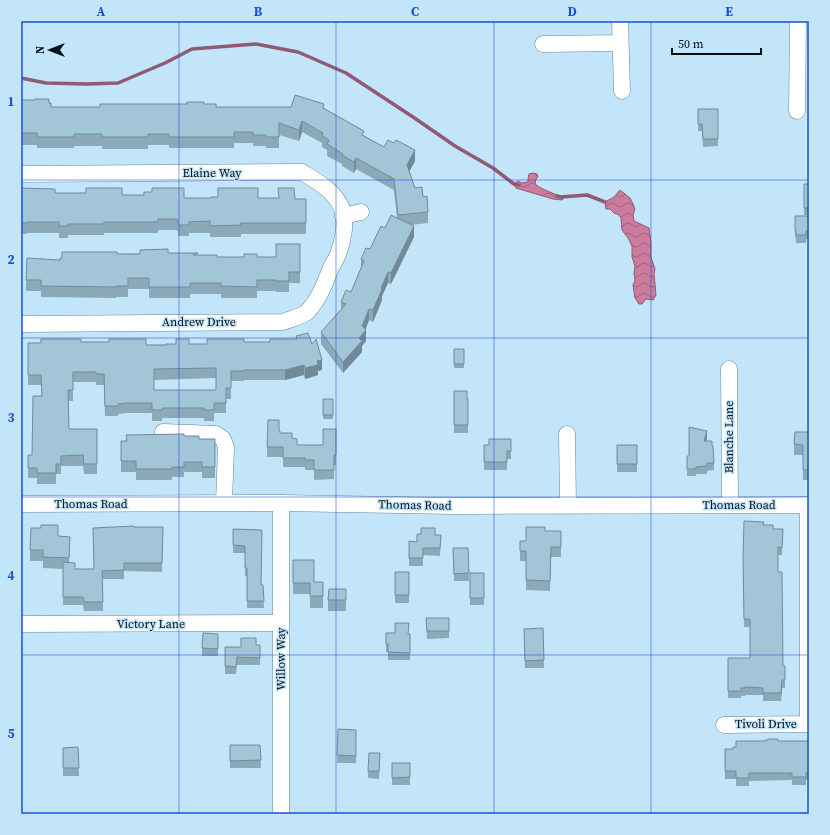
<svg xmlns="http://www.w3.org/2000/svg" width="830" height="835" font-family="'Source Serif 4',serif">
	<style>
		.water { fill: url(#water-waves); stroke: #905a74 }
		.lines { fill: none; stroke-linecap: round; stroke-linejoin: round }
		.stream { stroke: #905a74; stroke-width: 3.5 }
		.minor-casing { stroke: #648496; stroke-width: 17 }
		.minor { stroke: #fff; stroke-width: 16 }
		.wall { fill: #8ca9ba; fill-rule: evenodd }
		.shaded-wall { fill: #728a97 }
		.building { fill: #a3c5d8; stroke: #728a97; fill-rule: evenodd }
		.grid { fill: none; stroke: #1d4ed8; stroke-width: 1; stroke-opacity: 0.55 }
		.labels { text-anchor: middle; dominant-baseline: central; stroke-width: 3; stroke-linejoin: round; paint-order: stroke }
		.street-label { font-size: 12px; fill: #040e15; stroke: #c3e5f9 }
		.neatline { fill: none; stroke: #1d4ed8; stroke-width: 1.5 }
		.grid-label { font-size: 13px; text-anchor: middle; font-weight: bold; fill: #1d4ed8 }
	</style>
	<defs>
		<pattern id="water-waves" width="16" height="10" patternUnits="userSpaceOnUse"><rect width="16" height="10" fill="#cc7b9d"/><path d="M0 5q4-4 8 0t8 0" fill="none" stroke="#a3637f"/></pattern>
	</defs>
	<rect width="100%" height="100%" fill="#c3e5f9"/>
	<path class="water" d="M533,173L537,174L538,177L536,179L535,184C544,191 554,193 564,198L562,200L553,199L516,188L514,184L518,181L522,183L528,182V179L529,174Z
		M620,190L630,198L633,204L635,209L633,215L634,221L649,228L651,243V257L655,269L654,274L656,295L653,300L646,299L642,304H639L635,298L633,285L635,280L634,274L635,266L632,257V246L628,238L622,230L621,218L619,215L614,213L610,209H606L605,202L614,197Z"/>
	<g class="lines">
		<path class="stream" d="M21,78L46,83L86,84L118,83L165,63L192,49L256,44L298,52L346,73L413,117L455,146L493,168L514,184L519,185
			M557,196L561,197L587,195L605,202"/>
		<defs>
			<path id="minor" d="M620,21L622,91
				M543,44L620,43
				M797,111L798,21
				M21,174L302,172C318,182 335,191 342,209C347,221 343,242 338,254C336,260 332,265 330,270C324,286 318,301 306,313C300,317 290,319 283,322L21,324
				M343,216L361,212
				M729,369L730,505
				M163,432L216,434L223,439L226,447L224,503
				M567,434L568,505
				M21,504L281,503L455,506L809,505
				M808,505V724
				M21,624L280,623
				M724,725L809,724
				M281,814V503"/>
		</defs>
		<use href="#minor" class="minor-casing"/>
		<use href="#minor" class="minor"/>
	</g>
	<path class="wall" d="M21,100L49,103L51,107H100L155,104H204L216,107L324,108L364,136L384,147L415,161L409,171L415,188L423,197L428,212V223L411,225L414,237L391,284L388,283L382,296V300L373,322L369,320L365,329L366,341L362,346V352L343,373L321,344V332L341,310V302L351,292L361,268V259L370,249L385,228L397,218L394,190L356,169L354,173L342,166V164L327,156V150L322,147V143L302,132L299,141L279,135V148H266V146H253V143H234V148H169V145H148V149H102V146H74V148H37V145H21Z
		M698,109H718V146L703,147L702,131H698Z
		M804,184H809V215H804Z
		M21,188L55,193L184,198H258L306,199V234H241V237H210V233H189V236H178V231H177V230H158V233H104V235H68V238H59V233H27V234H21Z
		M795,216H809V239H806V243H796V238H795Z
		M300,244V283H289V292H276V291H257V298H221V294H190V298H149V289H128V297H116V298L41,297V291H26V280L60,260L117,254L168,253L217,257H276Z
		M296,336L312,344L322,370L318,371V375L305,379L304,375L285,380H244V381H231V399H226V413H214V421H204V418H162V421H152V413H127L118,414V416H105L104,385H96V382H73V401H68L69,429H97V474H84L83,466H61V474H56V484H37V478H28V455H32L42,396L41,385H28V343L81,342L146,345L207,344L244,342H270L296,339ZM216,378V390H154V380Z
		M454,349H464V368H454Z
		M454,391L467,399H468V433H454Z
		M323,399H333V419H323Z
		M336,429V465H334V479L314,480V470H305V467H283V457H267V447L279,431L280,433L292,438L297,445H323Z
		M809,432V480H803V455H794V444Z
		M184,436L199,439H215V478H202V472H184V477H172V480H136V472H121V441Z
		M511,439V459H507V470H484V445H489Z
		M707,439L706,441L712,446L714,463V470L707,471V474H696V476H687V456H689Z
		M617,445H637V472H617Z
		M764,525L773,529H783L782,555H778V572L783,666H785V688H782L781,701H763V695H745V696H741V698H728V658H750V627H744L743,558Z
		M134,527H163L162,572L124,571V579H103V611H84L83,605H63V569L43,568V561H30V550L58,536L70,537L69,562L75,569H94Z
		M233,529L262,530L261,585H263L264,608H247V576H245V553H233Z
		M545,531H561V557H551L550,591L526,590V561H520V541H526Z
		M435,535H441L440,556L423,555V566H409V541L417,542Z
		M453,548H468L469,581H454Z
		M293,560L314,582H323V608H310V594H293Z
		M395,572H409V603H395Z
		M470,573H484V605H470Z
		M346,589V611H328V600Z
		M426,618H449V638L427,639Z
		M543,628L544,668H525L524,637Z
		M386,633L410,634V660H388V652H386Z
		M218,634V656H202V648Z
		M256,645H260V665H237L236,674H225V647H241Z
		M338,729L356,730V763H337Z
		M778,741H809V780H806V785H792V780L749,781V786H736V779H725V749H733L736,747Z
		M230,745H260L261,768H230Z
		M78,747L79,776H63V748Z
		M380,761L379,779L368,778V771Z
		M392,763H410V785H392Z"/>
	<path class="shaded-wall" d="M302,121V132L299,141V130Z
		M415,150V161L407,176V165Z
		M356,158V169L354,173V162Z
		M414,226V237L391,284V273Z
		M388,272V283L382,296V300L373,322V310L381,288Z
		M369,309V320L365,331L366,330V341L362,346V352L343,373V362L359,338L362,326Z
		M322,360V370L318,371V375L305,379V368L317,361Z
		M304,365V375L285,380V370Z
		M707,431V439L704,448V441Z
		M782,680V688L781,701V693Z"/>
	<path class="building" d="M295,95L324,104L323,108L364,131L362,135L384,147L388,140L394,143L396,140L415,150L407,165L415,188L422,187L423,197L427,196L428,212L398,215L394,179L356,158L354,162L342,155L343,154L327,144L329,140L322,136L323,133L302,121L299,130L279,123V137H266V135H253V132H234V137H169V134H148V137H102V134H74V137H37V133H21V100H35V99H49V103H51V107H100V104H187V102H204V104H216V107H291Z
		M698,109H718V139H703L702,124H698Z
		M804,184H809V208H804Z
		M21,188L55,189V193H86V188H122V195H144V192H152V188H184V198H211V197H218V188H258V198H279L278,188H294L295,199H306V223H240L241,225L210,226V221L189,222V225H178V220H177V219H158V222H104V224H68V226H59V222H27V223H21Z
		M391,215L414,226L391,273L388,272L381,288L382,289L373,310L369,309L362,326L366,330L359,338L362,341L343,362L321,332L346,304L341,302L346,290L351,292L364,261L361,259L366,248L370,249L381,226L385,228Z
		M795,216H809V231H806V235H796V231H795Z
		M276,244H300V272H289V281H276V280H257V287L221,286V283H190V287H149V278H128V286H116V287L41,286V280H26L27,258L60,260V258H62V252H117V254H140V250L168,249V253H198L193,255H217V257H244V254H257V257H276Z
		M308,333L312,344L316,339L322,360L317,361L318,365L305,368L304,365L285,370H244V371H231V388H226V403H214V410H204V408H162V410H152V403H127L118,404V406H105L104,374H96V372H73V390H68L69,429H97V464H84L83,455L61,456V464H56V473H37V468H28V455H32L33,396H42L41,375H28V343H41V339H81V342H109V339H146V345H167L166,344H176V339H189V344H207V339H244V342H270V339H297L296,336ZM216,368V390H154V369Z
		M454,349H464V364H454Z
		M454,391H467V399H468V425H454Z
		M323,399H333V415H323Z
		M268,420H279V431H280V433H292V438L297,439V445H323V429H336V455H334V470H314V460H305V458H283V447H267Z
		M689,427L707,431L704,441H712V446H713L714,463H707V466L696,467V469H687V456H689Z
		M795,432H809V470H803V445L794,444Z
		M184,434V436H199V439H215V467H202V462H184V467H172V469H136V461H121V441H127L126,435Z
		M489,439H511V451H507V462H484V445H489Z
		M617,445H637V464H617Z
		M744,521L764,522L763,525H773V529H783L782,548L778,547V572H782L783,666H785V680H782L781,693H763V688L745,687V688H741V691H728V658H750V619H744L743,558Z
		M41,525H58V536L70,537L69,558L43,557V550H30L31,528H41Z
		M134,526V527H163L162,563H124V570L102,571L103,602H84L83,597H63V562L75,563V569H94L93,528Z
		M526,527H545V531H561V547H551L550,581L526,580V551H520V541H526Z
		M421,528H435V535H441L440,548H423V558H409V541L417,542V534H421Z
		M233,529L262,530L261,585H263L264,601H247V568H245V546L233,545Z
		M453,548H468L469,573L454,574Z
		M293,560H314V582H323V596H310V583H293Z
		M395,572H409V595H395Z
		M470,573H484V598H470Z
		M329,589H346V600H328Z
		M426,618H449V631H427Z
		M395,623H409L408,634H410V653L388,652V644H386V633H395Z
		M543,628L544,660L525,661L524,629Z
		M203,633L218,634V649L202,648Z
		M241,638H256V645H260V658L237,657L236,667L225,666V647H241Z
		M338,729L356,730V756L337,755Z
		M768,739H778V741H809V773H806V777H792V773H749V778H736V771H725V749H733V747H736V741H765V740H768Z
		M230,745H260L261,760L230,761Z
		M78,747L79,768H63V748Z
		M369,753H380L379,771H368Z
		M392,763H410V777L392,778Z"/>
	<path class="grid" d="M179,21V814M336,21V814M494,21V814M651,21V814M21,180H809M21,338H809M21,497H809M21,655H809"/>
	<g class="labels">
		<g class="street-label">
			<text x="212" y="173">Elaine Way</text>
			<text x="199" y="322">Andrew Drive</text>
			<text transform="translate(729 437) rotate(-90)">Blanche Lane</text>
			<text x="91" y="504">Thomas Road</text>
			<text transform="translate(415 505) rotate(1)">Thomas Road</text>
			<text x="739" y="505">Thomas Road</text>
			<text x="151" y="624">Victory Lane</text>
			<text transform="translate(281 659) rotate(-90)">Willow Way</text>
			<text x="766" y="724">Tivoli Drive</text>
		</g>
	</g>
	<rect width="830" height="835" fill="none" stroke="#c3e5f9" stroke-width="44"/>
	<g transform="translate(50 50) rotate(270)" stroke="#c3e5f9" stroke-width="3" paint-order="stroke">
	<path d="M0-3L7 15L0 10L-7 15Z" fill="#040e15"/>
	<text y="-6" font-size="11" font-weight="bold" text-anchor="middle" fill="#040e15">N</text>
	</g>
	<path d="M672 48v6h89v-6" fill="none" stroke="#040e15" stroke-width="2"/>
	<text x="678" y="48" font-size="12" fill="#040e15" stroke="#c3e5f9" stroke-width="3" paint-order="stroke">50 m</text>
	<rect x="22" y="22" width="786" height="791" class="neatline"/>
	<g class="grid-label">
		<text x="101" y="16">A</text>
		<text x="258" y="16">B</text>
		<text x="415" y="16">C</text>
		<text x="572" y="16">D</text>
		<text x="729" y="16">E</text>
		<text x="11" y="106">1</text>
		<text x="11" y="264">2</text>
		<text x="11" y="422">3</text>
		<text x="11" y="580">4</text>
		<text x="11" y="738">5</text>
	</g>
</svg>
